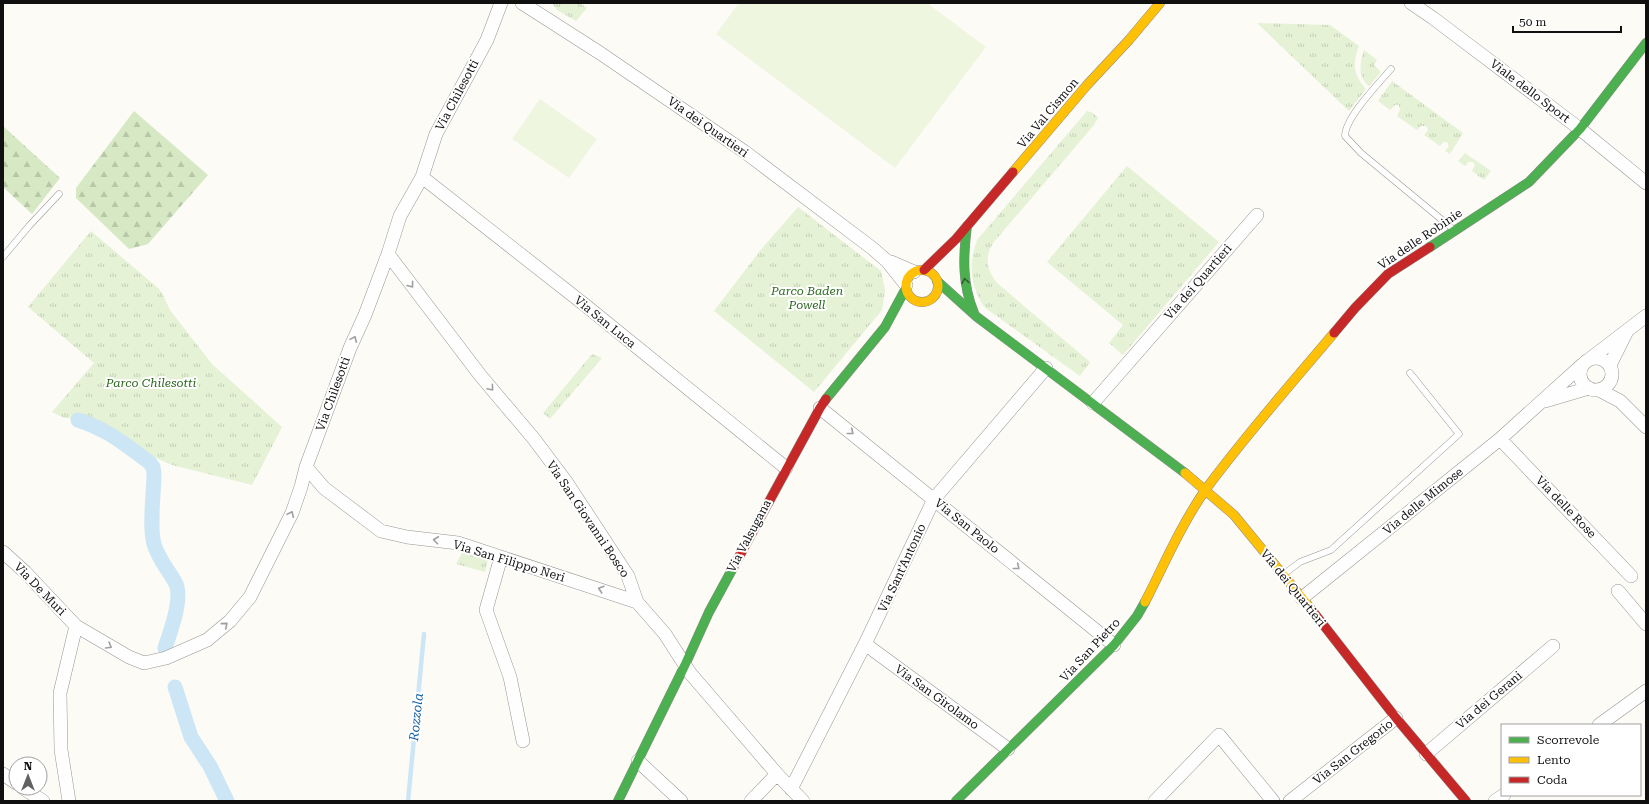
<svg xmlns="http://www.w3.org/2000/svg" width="1649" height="804" font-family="'Roboto Serif',serif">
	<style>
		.grass { fill: url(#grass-tufts) }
		.forest { fill: url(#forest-firs) }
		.pitch { fill: #eff6e0 }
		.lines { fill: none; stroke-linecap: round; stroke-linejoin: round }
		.stream { stroke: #cce6f6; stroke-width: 4.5 }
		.canal { stroke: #cce6f6; stroke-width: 15 }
		.lane-casing { stroke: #969694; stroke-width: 7 }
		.street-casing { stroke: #969694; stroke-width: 14 }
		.fast-casing { stroke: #8d8c8a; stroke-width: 10 }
		.slow-casing { stroke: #8d8c8a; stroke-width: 10 }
		.jam-casing { stroke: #8d8c8a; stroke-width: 10 }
		.lane { stroke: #fffefe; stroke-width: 6 }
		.street { stroke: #fffefe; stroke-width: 13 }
		.fast { stroke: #4caf50; stroke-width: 9 }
		.slow { stroke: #ffc107; stroke-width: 9 }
		.jam { stroke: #c62828; stroke-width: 9 }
		.oneway { stroke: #2e6030 }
		.oneway2 { stroke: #9f9f9f }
		.labels { text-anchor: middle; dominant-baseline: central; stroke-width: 4; stroke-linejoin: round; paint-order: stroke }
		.street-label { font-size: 12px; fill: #101010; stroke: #fff }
		.park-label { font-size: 12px; font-style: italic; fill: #2c691f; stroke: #fff }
		.water-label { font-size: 13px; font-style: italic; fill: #1862a3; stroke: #fff }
	</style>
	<defs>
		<pattern id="grass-tufts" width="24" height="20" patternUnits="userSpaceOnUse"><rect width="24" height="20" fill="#e5f2d6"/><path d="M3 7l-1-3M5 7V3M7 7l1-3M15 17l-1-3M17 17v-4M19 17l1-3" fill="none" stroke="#c3ceb7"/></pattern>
		<pattern id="forest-firs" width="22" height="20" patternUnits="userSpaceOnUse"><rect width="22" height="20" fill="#d6e9c4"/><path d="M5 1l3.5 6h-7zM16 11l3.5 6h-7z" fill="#b7c7a7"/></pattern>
	</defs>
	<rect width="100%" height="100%" fill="#fcfbf6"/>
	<path class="grass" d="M552,3H580L587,8L576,21L557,10Z
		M1257,23L1330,25L1359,46C1352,64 1353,74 1366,89L1349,111Z
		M1364,50L1377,60L1374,65L1381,72L1369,86C1357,77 1360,61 1364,50Z
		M1392,81L1463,133L1450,154L1445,151L1449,146L1447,142H1443L1440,146L1424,135L1428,130L1426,126H1421L1417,130L1397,116L1400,110L1399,105H1395L1390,110L1378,101Z
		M1087,111L1093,113L1098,118L1094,125L993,243C984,258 987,270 997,283L1090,362L1080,376L984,307C970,283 968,267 977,240Z
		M1465,153L1491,171L1484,180L1472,171L1475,165L1473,162H1468L1465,166L1458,161Z
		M1127,166L1219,242L1123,355L1109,343L1123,325L1047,262Z
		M798,207L881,271L885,290L882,310L814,392L714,311L759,252Z
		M91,231L158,288L162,293L170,310L212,364L282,427L252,485L172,465L140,451L115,431L82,419L64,418L52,412L94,363L28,307Z
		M592,354L602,358L550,419L543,413Z
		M463,551L488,560L485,572L456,564Z"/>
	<path class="forest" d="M134,111L208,175L148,244L129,249L76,198V188Z
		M3,126L60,178L32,214L3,187Z"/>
	<path class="pitch" d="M739,3H927L986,47L895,168L716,34Z
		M540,99L597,139L569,178L512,139Z"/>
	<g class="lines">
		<path class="stream" d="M408,801L424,634"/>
		<path class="canal" d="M78,420C109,430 124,444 149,462L153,467L154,473C154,492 149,527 154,544C158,558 168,570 175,582C184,597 170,632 165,648
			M175,687L191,737L210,766L227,801"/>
		<defs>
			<path id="lane" d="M1391,69C1378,84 1345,118 1345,136L1361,153L1453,229
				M3,257L29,226L59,194
				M1284,574L1300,562L1331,550L1459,434L1410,373"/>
			<path id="street" d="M522,3L600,53L745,152L872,248L887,261L906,285
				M1411,3L1433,18L1580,129L1646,183
				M422,177L585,305L786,468
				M388,254L480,375L534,439L567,483L628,576L637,602L665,634L690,673L777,774L803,801
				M891,262L914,272
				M1580 374a16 16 0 1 1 32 0a16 16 0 1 1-32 0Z
				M1591,358L1646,316
				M1610,365L1626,333
				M1599,390L1620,401L1646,427
				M1545,401L1589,388
				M1093,403L1257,215
				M820,408L1114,645
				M1500,439L1631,576
				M306,467L324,488L381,531L407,537L458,543L637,602
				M3,552L25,572L76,626L129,657L144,663L166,658L207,640L230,621L250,597L292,513L301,487L306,467L350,348L365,315L388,254L400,216L422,177L436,134L487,40L501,3
				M501,557L486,610L510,677L523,741
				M1618,591L1646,624
				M1302,598L1500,439L1582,365
				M865,644L1008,749
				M1599,725L1646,691
				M1426,754L1553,646
				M638,761L681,801
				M3,774L16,783
				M23,788L43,801
				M791,789L865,644L934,499L1046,368
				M69,801L61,750L60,693L76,626
				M751,801L777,774
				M1155,801L1219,735L1273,801
				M1290,801L1396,718
				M1495,801L1504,795"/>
			<path id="fast" d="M967,226C963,257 962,284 974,313
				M1430,247L1529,182L1580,129L1646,43
				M937,281L977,317L1185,473
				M826,399L885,327L906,288
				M618,801L685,665L709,612L734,566
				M956,801L1114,645L1137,616L1145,602"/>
			<path id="slow" d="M1013,172L1087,85L1129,40L1160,3
				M906 286a16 16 0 1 1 32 0a16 16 0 1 1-32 0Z
				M1185,473L1234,515L1311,609
				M1145,602C1164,565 1182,523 1206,489C1245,436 1291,384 1334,333"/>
			<path id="jam" d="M924,270L956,239L1013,172
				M1334,333L1355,308L1388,274L1430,247
				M734,566L820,408L826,399
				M1311,609L1396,718L1466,801"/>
		</defs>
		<use href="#lane" class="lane-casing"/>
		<use href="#street" class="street-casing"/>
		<use href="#fast" class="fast-casing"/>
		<use href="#slow" class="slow-casing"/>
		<use href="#jam" class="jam-casing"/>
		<use href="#lane" class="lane"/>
		<use href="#street" class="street"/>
		<use href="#fast" class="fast"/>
		<use href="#slow" class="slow"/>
		<use href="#jam" class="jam"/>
	</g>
	<defs><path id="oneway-chevron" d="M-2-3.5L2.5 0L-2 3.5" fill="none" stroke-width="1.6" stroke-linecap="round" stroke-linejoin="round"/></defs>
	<use class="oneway" href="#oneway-chevron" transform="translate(965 281) rotate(-99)"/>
	<g class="oneway2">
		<use href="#oneway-chevron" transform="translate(411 285) rotate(53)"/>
		<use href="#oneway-chevron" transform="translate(354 339) rotate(-66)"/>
		<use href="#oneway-chevron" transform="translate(491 388) rotate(50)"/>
		<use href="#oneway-chevron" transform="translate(851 432) rotate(39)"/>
		<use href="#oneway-chevron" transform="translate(291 514) rotate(-66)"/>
		<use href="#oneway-chevron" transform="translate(436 540) rotate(-173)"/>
		<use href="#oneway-chevron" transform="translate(1017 567) rotate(39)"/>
		<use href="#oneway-chevron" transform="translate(601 589) rotate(-162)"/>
		<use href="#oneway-chevron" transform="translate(225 625) rotate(-40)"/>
		<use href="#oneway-chevron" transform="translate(109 646) rotate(30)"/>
	</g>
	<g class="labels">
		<g class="street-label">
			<text transform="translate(1530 91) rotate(37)">Viale dello Sport</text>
			<text transform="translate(457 95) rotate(-62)">Via Chilesotti</text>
			<text transform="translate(1048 113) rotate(-50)">Via Val Cismon</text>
			<text transform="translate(708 127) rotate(35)">Via dei Quartieri</text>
			<text transform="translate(1420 239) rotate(-34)">Via delle Robinie</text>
			<text transform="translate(1198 282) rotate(-49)">Via dei Quartieri</text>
			<text transform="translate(605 322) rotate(39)">Via San Luca</text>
			<text transform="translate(333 394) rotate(-70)">Via Chilesotti</text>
			<text transform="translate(1423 501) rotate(-39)">Via delle Mimose</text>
			<text transform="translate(1566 507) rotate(46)">Via delle Rose</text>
			<text transform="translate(588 519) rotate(56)">Via San Giovanni Bosco</text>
			<text transform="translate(967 526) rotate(39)">Via San Paolo</text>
			<text transform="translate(749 536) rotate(-62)">Via Valsugana</text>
			<text transform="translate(509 561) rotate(17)">Via San Filippo Neri</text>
			<text transform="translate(902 568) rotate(-65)">Via Sant'Antonio</text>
			<text transform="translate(1293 588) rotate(51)">Via dei Quartieri</text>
			<text transform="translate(40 589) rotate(46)">Via De Muri</text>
			<text transform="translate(1090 650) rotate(-47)">Via San Pietro</text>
			<text transform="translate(937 697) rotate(36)">Via San Girolamo</text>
			<text transform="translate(1489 700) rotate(-40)">Via dei Gerani</text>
			<text transform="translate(1353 752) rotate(-38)">Via San Gregorio</text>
		</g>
		<g class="park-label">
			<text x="807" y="291">Parco Baden<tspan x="807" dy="14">Powell</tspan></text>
			<text x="151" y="383">Parco Chilesotti</text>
		</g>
		<g class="water-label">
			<text transform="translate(416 717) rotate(-84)">Rozzola</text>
		</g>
	</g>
	<rect width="1649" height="804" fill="none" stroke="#101010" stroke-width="8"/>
	<rect x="1501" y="724" width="140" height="72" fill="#ffffff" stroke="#9f9f9f"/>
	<rect x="1509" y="737" width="20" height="6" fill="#4caf50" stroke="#9f9f9f"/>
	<text x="1537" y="744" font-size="12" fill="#101010">Scorrevole</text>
	<rect x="1509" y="757" width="20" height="6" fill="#ffc107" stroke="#9f9f9f"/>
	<text x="1537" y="764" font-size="12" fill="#101010">Lento</text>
	<rect x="1509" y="777" width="20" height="6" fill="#c62828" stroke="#9f9f9f"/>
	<text x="1537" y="784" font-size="12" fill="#101010">Coda</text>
	<g transform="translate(28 776)"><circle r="19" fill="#ffffff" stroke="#9f9f9f"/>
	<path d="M0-3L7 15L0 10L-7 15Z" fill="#636260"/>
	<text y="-6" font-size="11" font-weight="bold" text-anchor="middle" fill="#101010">N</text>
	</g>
	<path d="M1513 26v6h108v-6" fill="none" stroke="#101010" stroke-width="2"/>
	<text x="1519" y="26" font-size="12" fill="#101010" stroke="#ffffff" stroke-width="3" paint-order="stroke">50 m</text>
</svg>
